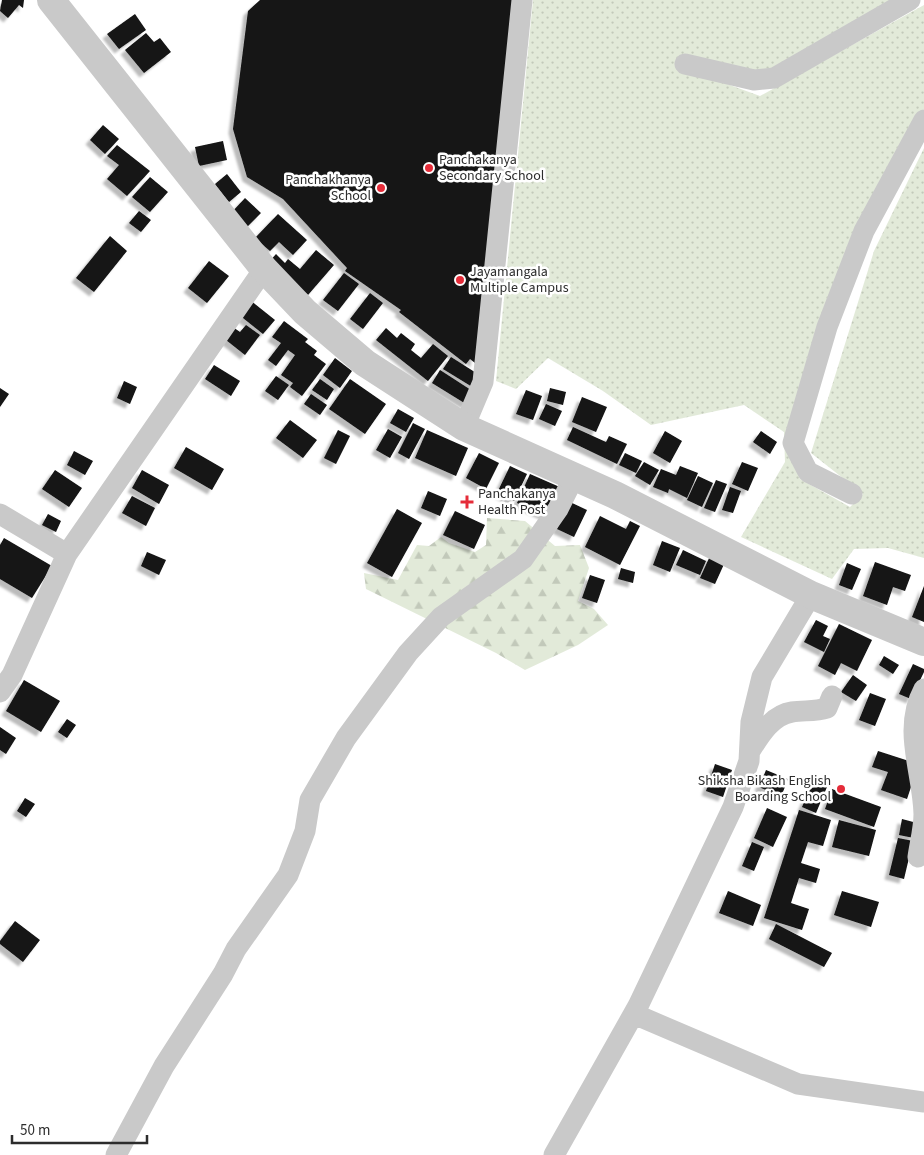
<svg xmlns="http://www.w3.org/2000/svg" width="924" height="1155" font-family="'Source Sans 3',sans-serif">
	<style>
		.grass { fill: url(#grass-dots) }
		.forest { fill: url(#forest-firs) }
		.building { fill: #131313; filter: url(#shadow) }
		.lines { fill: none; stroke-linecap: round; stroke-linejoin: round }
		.minor { stroke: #c9c9c9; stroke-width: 21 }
		.tertiary { stroke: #c9c9c9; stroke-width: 28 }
		.poi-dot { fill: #e52c39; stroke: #fff; stroke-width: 2 }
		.labels { text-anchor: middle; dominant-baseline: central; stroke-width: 5; stroke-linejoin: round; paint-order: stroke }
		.poi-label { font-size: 14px; fill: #2c2c2c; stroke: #fff; text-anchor: start }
	</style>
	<defs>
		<pattern id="grass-dots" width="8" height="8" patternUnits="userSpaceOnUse" patternTransform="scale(1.25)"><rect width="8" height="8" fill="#e2ead9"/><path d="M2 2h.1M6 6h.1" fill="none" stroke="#c2c9ba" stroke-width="1.8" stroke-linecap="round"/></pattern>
		<pattern id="forest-firs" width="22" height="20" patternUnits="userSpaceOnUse" patternTransform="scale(1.25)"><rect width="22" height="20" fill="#e2ead9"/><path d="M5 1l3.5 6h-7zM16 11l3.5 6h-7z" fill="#c2c9ba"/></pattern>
		<filter id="shadow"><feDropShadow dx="-4.5" dy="4.5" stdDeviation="1" flood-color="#0004"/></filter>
	</defs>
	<rect width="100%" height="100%" fill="#fff"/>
	<path class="grass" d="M533,0H893L766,73L685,55L675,65L760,96L924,5V109L859,227L788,437L800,479L850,507L863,494L811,453L874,251L924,148V558L888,548L854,549L832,579L741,537L785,462L784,432L744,405L651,425L603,391L548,358L516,389L496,381Z"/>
	<path class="forest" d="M487,518L525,521L555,546L580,545L589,568L578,601L594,609L608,625L578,645L525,670L496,653L366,589L364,573L398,580L417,545L429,546L441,537L449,543L475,552L486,545Z"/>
	<path class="building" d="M2,0H24L23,8L19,5L8,18L0,11Z
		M260,0H517L475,363L470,359L466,364L399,312L401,310L345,271L347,268L283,199L247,177L233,129L248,11Z
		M135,14L146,30L119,49L107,34Z
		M146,33L154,42L160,38L171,52L144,73L125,50Z
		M103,125L119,139L105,154L90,140Z
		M223,141L227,160L199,166L195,147Z
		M117,145L150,171L127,196L107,179L119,165L107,156Z
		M227,174L241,192L229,202L215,184Z
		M150,177L168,192L150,212L132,197Z
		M245,198L261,213L247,227L232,212Z
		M139,211L151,220L141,232L129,223Z
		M278,214L307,240L293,255L279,242L270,251L255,238Z
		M110,236L127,251L94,292L76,278Z
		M316,250L334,265L308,295L269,262L276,254L285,263L288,259L300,269Z
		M209,261L229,276L207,303L188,288Z
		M344,273L359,284L338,311L323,300Z
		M370,293L383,303L363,329L350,319Z
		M250,300L275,320L263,334L238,314Z
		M284,321L308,339L305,342L317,351L314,355L326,364L302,396L290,387L293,383L281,375L295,355L288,350L276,366L268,360L281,343L272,337Z
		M230,325L240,332L246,325L260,335L245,355L221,336Z
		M386,328L397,338L401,333L415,344L411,350L421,358L433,344L448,356L428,381L376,340Z
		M451,357L481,376L474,388L443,369Z
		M335,358L352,371L340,388L323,375Z
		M214,365L240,381L231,396L205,379Z
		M440,370L474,392L466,404L432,383Z
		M276,376L289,385L278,400L265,391Z
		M320,379L334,389L327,400L312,390Z
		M350,379L386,404L365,434L329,409Z
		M124,381L137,387L130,404L117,398Z
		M0,388L9,394L0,407Z
		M550,388L566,392L563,405L547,401Z
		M526,390L542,396L533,420L516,414Z
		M311,394L327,405L320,415L304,404Z
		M582,397L607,407L596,432L572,422Z
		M546,404L562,411L555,426L539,419Z
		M398,409L414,418L406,432L390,423Z
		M290,420L317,440L303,458L276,438Z
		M413,423L425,429L409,459L398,453Z
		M573,427L606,442L609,436L627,444L617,464L567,440Z
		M388,429L402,437L390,458L376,450Z
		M338,430L350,436L336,464L324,458Z
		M427,430L468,448L456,476L415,458Z
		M665,431L682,441L670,463L653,453Z
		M761,431L777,442L770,454L753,442Z
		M186,447L224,469L212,490L174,468Z
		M74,451L93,461L85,475L67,465Z
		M479,453L499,463L486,489L466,478Z
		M625,453L642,461L636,473L619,465Z
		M644,462L659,470L650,485L635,476Z
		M742,462L758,468L748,491L732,484Z
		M510,466L527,474L514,501L497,493Z
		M680,466L698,473L687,498L669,489L668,493L653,487L661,469L676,475Z
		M55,470L82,488L69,507L42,489Z
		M142,470L169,485L159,504L132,488Z
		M530,474L562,488L549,517L517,503Z
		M698,476L713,483L702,507L687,500Z
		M716,480L727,484L715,512L704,508Z
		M730,487L741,491L733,513L722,510Z
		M428,491L447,499L440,516L421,508Z
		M132,496L155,508L146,526L122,513Z
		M570,502L587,510L574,537L557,529Z
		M397,509L422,523L392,577L367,563Z
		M455,511L485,525L474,549L443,535Z
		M48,514L61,521L56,532L42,525Z
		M600,516L626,529L630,521L640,526L620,565L585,547Z
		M4,538L52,566L32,598L0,579V545Z
		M662,541L680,548L670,572L653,565Z
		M683,550L706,561L700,575L676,565Z
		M147,552L166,560L159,575L141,566Z
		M710,556L725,562L715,584L700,578Z
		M875,562L911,575L905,591L893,587L887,605L863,596Z
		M847,563L861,569L852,590L839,585Z
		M621,568L635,572L633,583L618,579Z
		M590,575L605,580L597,603L582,598Z
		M924,586V622L912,617Z
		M816,620L828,626L823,636L830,639L824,652L804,642Z
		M839,624L872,640L857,671L841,663L835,675L818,666Z
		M884,656L899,665L893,674L879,665Z
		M913,664L924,669V672L911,699L899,694Z
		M853,675L867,685L856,701L841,692Z
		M24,680L60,701L41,732L6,711Z
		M870,693L886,699L875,726L859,720Z
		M67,719L76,725L67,738L58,732Z
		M0,727L16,738L6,754L0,750Z
		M878,751L909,761L916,772L907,799L881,790L888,772L872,767Z
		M715,764L732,770L723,797L706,791Z
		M766,770L788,779L781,797L759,787Z
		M813,782L827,787L816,813L802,807Z
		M832,789L881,807L874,827L825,809Z
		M25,798L35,804L26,817L17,811Z
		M767,808L787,817L773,847L754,838Z
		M799,810L831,820L823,846L808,842L801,863L820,869L816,883L799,878L791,903L809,909L802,930L764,918Z
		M902,819L917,823L914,838L899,835Z
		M839,820L876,830L869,856L832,847Z
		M898,838L913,841L904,879L889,875Z
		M752,842L764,847L754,871L742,866Z
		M728,891L761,905L753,926L719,913Z
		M842,891L879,902L871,927L834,915Z
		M15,921L40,940L23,962L0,944V941Z
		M776,924L832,953L824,967L769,939Z"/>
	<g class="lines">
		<path class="minor" d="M685,64L754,80L774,78L910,0
			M464,427L483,382L522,0
			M852,494L808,472L793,443L827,327L864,231L924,120
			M0,514L67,554L264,269
			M0,692L12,675L67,554
			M750,751C760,735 772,715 792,712C804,710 815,712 827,708L832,696
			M918,857C920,843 924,828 924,814C923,771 902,730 924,689
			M634,1014L798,1084L924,1102
			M116,1155L164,1066L223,974L236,949L288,875L305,831L310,800L346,738L408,653L441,617L523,559L558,509L574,477
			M554,1155L638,1006L733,807L749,761L751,722L762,677L811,595"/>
		<path class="tertiary" d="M51,0L264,269L305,312L365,363L464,427L615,495L811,595L924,642"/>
	</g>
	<g class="poi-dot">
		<circle cx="429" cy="168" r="5"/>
		<circle cx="381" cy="188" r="5"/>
		<circle cx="460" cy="280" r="5"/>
		<path d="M464.5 494.5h5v5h5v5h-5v5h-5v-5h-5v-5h5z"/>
		<circle cx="841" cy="789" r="5"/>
	</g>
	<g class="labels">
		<g class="poi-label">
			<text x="439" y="160">Panchakanya<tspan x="439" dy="16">Secondary School</tspan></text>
			<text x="371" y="180" text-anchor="end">Panchakhanya<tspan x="371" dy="16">School</tspan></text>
			<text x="470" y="272">Jayamangala<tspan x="470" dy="16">Multiple Campus</tspan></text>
			<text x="478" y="494">Panchakanya<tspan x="478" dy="16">Health Post</tspan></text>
			<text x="831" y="781" text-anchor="end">Shiksha Bikash English<tspan x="831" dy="16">Boarding School</tspan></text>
		</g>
	</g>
	<path d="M12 1135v8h135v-8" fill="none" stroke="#2c2c2c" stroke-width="2.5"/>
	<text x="20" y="1135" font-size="15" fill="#2c2c2c" stroke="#ffffff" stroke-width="4" paint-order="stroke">50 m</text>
</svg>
